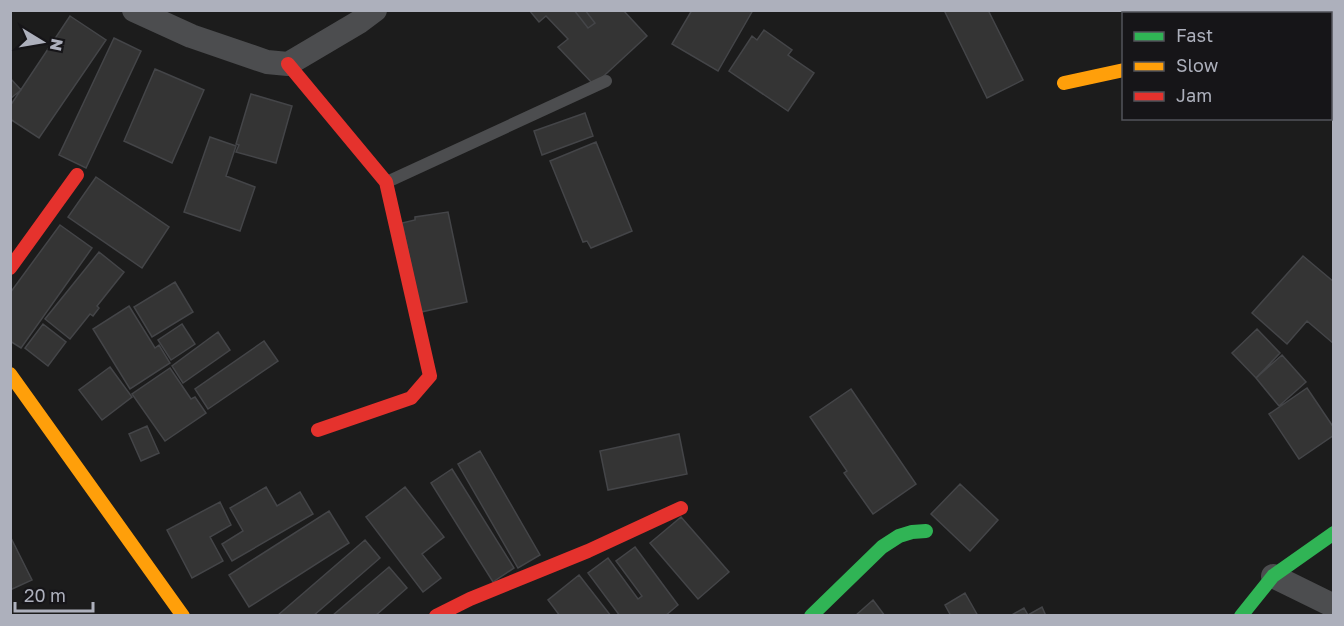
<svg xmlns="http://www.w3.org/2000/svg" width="1344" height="626" font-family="'Golos Text',sans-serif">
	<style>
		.building { fill: #343434; stroke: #444548; stroke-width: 1.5 }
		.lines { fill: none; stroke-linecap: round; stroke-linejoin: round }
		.lane { stroke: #4c4d4f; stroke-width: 12 }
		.street { stroke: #4c4d4f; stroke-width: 24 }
		.fast { stroke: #30b455; stroke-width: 14 }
		.slow { stroke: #ff9f0a; stroke-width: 14 }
		.jam { stroke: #e5322d; stroke-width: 14 }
	</style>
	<rect width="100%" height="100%" fill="#1c1c1c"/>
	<path class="building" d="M529,10H574L588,28L595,23L585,10H623L647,36L594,85L558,47L568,39L546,16L539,22Z
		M574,10H585L595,23L588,28Z
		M692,10H753L718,71L672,44Z
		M944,10H988L1023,80L987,98Z
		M70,16L106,40L39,138L10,119V106Z
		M1334,29V81L1330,82V30Z
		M764,30L792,50L788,55L814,73L788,111L729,71L752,36L757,40Z
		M114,38L141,51L86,168L59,155Z
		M155,69L204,90L172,163L124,141Z
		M10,78L21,90L10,99Z
		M251,94L292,106L276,163L236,152L239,145L236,144Z
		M585,113L593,136L542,155L534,131Z
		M210,137L236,146L226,176L255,187L240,231L184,212Z
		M596,142L632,231L591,248L587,241L583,242L550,161Z
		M96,177L169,227L142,268L68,217Z
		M448,212L467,302L421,312L402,223L415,220V217Z
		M60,225L92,248L21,348L10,341V293Z
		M99,252L124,272L97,306L99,308L93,316L90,314L70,339L45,319Z
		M1303,256L1334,282V344L1307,321L1287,344L1252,313Z
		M175,282L193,312L152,337L134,307Z
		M129,306L155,348L159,345L170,363L130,389L93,329Z
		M43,324L66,342L48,366L25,348Z
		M182,324L195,344L171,360L158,340Z
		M1257,329L1280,353L1256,378L1232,353Z
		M218,332L230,350L183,383L172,366Z
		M264,341L278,361L208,409L195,389Z
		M1282,355L1306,382L1279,406L1256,378Z
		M110,367L132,397L102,420L79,390Z
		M170,368L191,399L195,397L206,413L165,441L132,394Z
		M1307,388L1334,428V435L1299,459L1269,414Z
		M851,389L916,484L873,514L844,473L847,471L810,417Z
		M147,426L159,453L141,461L129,434Z
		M679,434L687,474L608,490L600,451Z
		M480,451L540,555L518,568L458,464Z
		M452,469L514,568L493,582L431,483Z
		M960,484L998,520L970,551L931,514Z
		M266,487L277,506L300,492L313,514L232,561L222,544L243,531L230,508Z
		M405,487L444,537L422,554L441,578L423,592L366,517Z
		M220,502L231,525L210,537L223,561L192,578L167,530Z
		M329,511L349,543L249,607L229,575Z
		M681,517L729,572L698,599L650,543Z
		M10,536L32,580L10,590Z
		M365,540L380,558L313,616H277Z
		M635,547L678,605L665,616H620L588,573L608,558L638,599L642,596L616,561Z
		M389,567L407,588L375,616H332Z
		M579,575L611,616H560L548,600Z
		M965,593L978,616H951L945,605Z
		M873,600L885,616H855Z
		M1042,607L1046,616H1010L1024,608L1028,615Z"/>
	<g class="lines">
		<path class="lane" d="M387,182L606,81"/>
		<path class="street" d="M134,10L191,36L267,62L288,64L359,22L375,10
			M1330,23L1334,22
			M1273,576L1334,606"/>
		<path class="fast" d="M811,616L882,547L899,536L912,532L926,531
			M1241,616L1273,576L1334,533"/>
		<path class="slow" d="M1064,83L1124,70
			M10,374L183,616"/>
		<path class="jam" d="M288,64L386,182L430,376L411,398L318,430
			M10,268L77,175
			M436,616L470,599L588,551L681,508"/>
	</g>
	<rect width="1344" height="626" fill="none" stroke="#adb0bc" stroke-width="24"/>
	<rect x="1122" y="12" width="210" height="108" fill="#161518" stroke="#52535a" stroke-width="1.5"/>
	<rect x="1134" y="32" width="30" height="9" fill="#30b455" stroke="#52535a" stroke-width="1.5"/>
	<text x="1176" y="42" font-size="18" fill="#adb0bc">Fast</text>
	<rect x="1134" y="62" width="30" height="9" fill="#ff9f0a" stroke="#52535a" stroke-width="1.5"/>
	<text x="1176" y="72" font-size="18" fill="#adb0bc">Slow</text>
	<rect x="1134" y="92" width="30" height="9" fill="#e5322d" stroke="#52535a" stroke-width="1.5"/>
	<text x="1176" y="102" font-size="18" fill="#adb0bc">Jam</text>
	<g transform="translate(42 42) rotate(101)" stroke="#161518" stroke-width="4.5" paint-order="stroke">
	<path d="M0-4.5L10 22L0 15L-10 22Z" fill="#adb0bc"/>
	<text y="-9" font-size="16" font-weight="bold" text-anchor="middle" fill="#adb0bc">N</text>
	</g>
	<path d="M15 602v9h78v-9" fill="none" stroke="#adb0bc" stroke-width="3"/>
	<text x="24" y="602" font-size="18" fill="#adb0bc" stroke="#161518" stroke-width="4.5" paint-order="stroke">20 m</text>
</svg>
